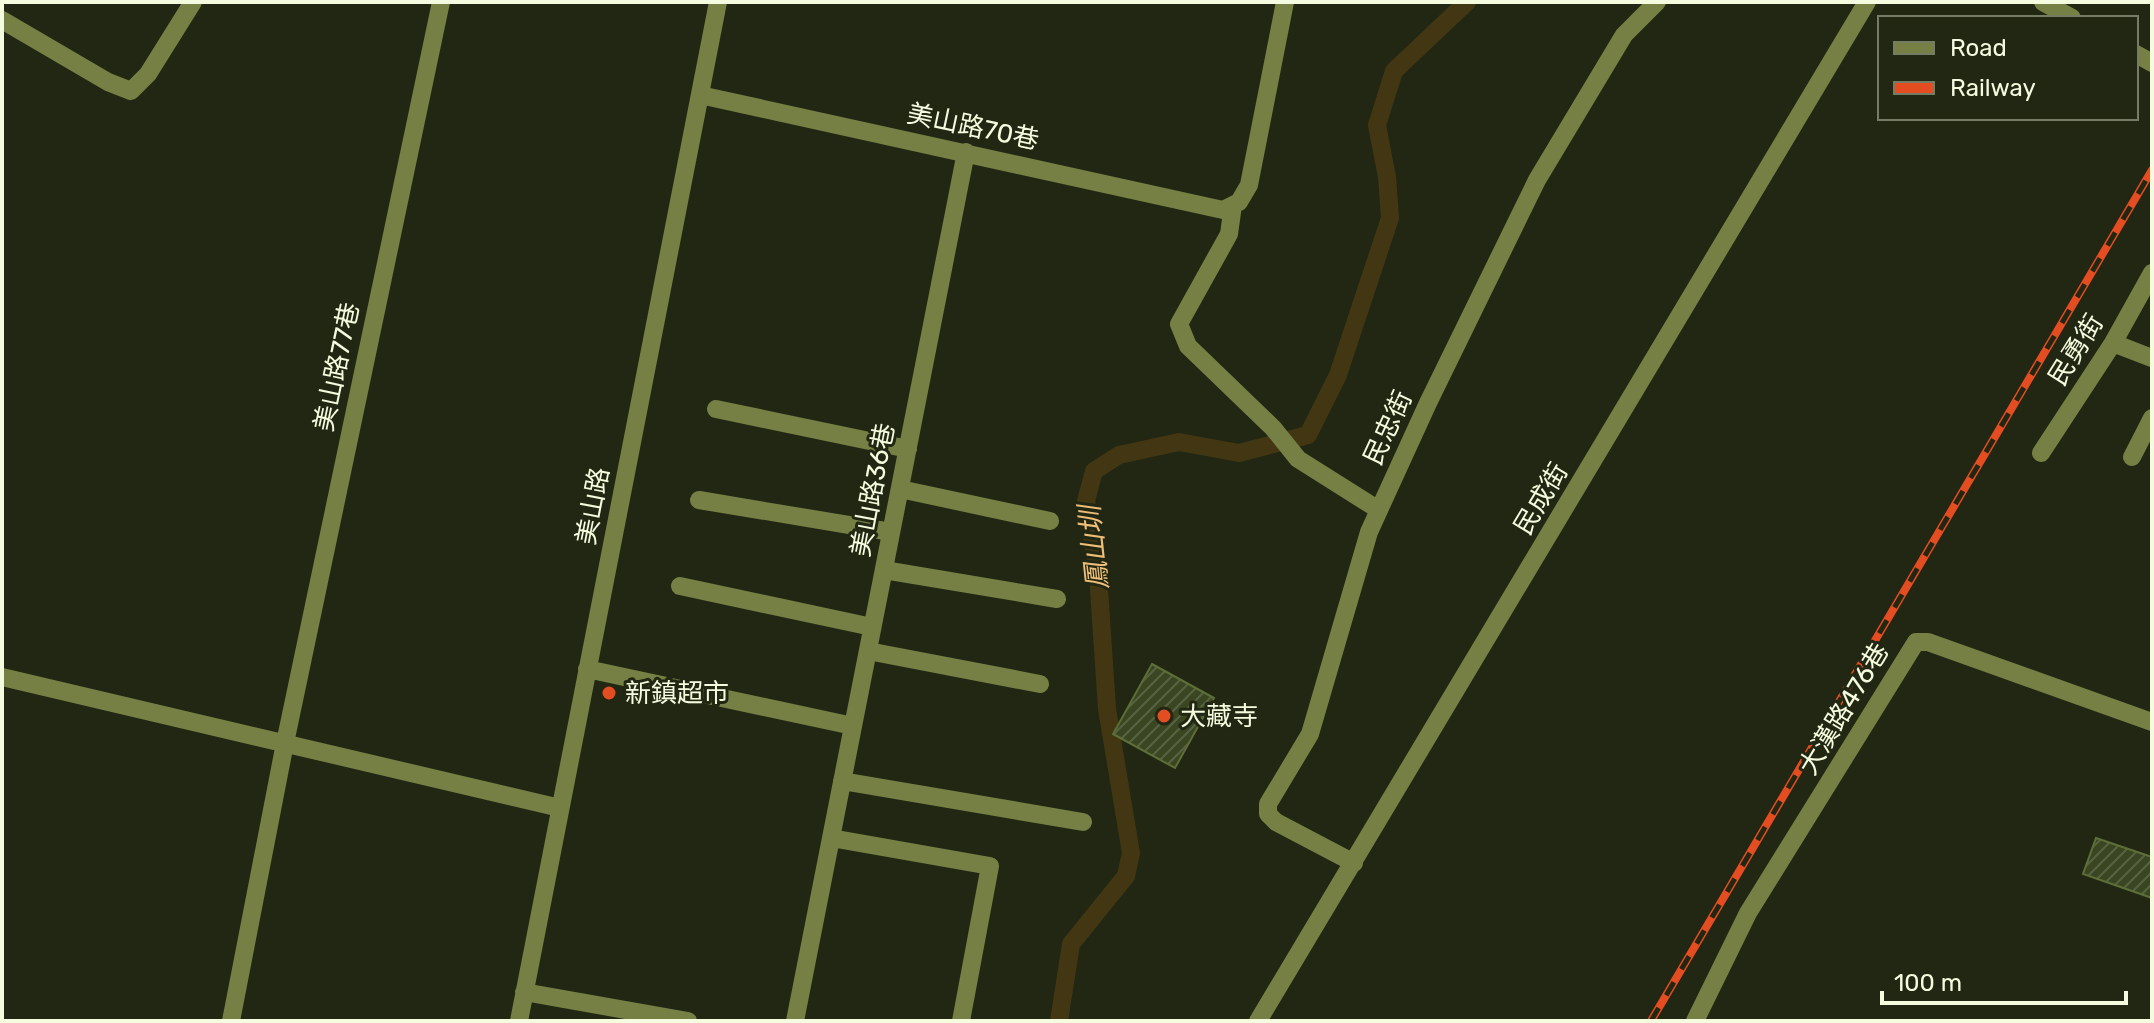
<svg xmlns="http://www.w3.org/2000/svg" width="2154" height="1023" font-family="Rubik,'Noto Sans TC',sans-serif">
	<style>
		.lines { fill: none; stroke-linecap: round; stroke-linejoin: round }
		.canal { stroke: #423712; stroke-width: 18 }
		.building { fill: url(#building-hatch); stroke: #5d6f37; stroke-width: 2 }
		.minor { stroke: #768044; stroke-width: 18 }
		.rail-casing { stroke: #e44d21; stroke-width: 8 }
		.rail { stroke: #212713; stroke-width: 5; stroke-dasharray: 15; stroke-linecap: butt }
		.poi-dot { fill: #e44d21; stroke: #212713; stroke-width: 3 }
		.labels { text-anchor: middle; dominant-baseline: central; stroke-width: 6; stroke-linejoin: round; paint-order: stroke }
		.street-label { font-size: 26px; fill: #f4fbde; stroke: #212713 }
		.poi-label { font-size: 26px; fill: #f4fbde; stroke: #212713; text-anchor: start }
		.water-label { font-size: 28px; font-style: italic; fill: #eebe78; stroke: #212713 }
	</style>
	<defs>
		<pattern id="building-hatch" width="6" height="6" patternUnits="userSpaceOnUse" patternTransform="scale(2)"><rect width="6" height="6" fill="#3a4622"/><path d="M-1 1l2-2M0 6l6-6M5 7l2-2" fill="none" stroke="#576242"/></pattern>
	</defs>
	<rect width="100%" height="100%" fill="#212713"/>
	<g class="lines">
		<path class="canal" d="M1059,1021L1071,944L1126,876L1131,853L1107,709L1098,574L1086,501L1094,471L1119,455L1179,442L1239,453L1308,435L1338,375L1390,218L1387,177L1377,125L1394,71L1467,2"/>
	</g>
	<path class="building" d="M1152,664L1214,698L1175,768L1113,734Z
		M2096,838L2152,857V898L2083,874Z"/>
	<g class="lines">
		<path class="minor" d="M2043,2L2072,18
			M2,20L108,82L131,91L148,74L193,2
			M2136,54L2152,63
			M700,95L1223,210L1239,202L1249,185L1285,2
			M1233,205L1229,234L1179,324L1188,346L1273,428L1298,459L1379,510
			M2113,343L2152,358
			M716,409L908,449
			M2041,453L2113,343L2152,273
			M2132,457L2152,418
			M900,489L1050,521
			M699,500L891,532
			M884,570L1057,599
			M680,586L872,627
			M868,651L1040,684
			M587,669L853,726
			M2,677L560,808
			M842,781L1083,822
			M831,838L990,866L961,1021
			M1354,863L1276,822L1268,814V804L1310,734L1369,532L1428,403L1537,180L1624,35L1657,2
			M524,992L688,1021
			M231,1021L285,743L441,2
			M519,1021L718,2
			M795,1021L966,152
			M1258,1021L1867,2
			M1695,1021L1748,913L1916,642H1928L2152,722"/>
		<defs>
			<path id="rail" d="M1651,1021L2152,170"/>
		</defs>
		<use href="#rail" class="rail-casing"/>
		<use href="#rail" class="rail"/>
	</g>
	<g class="poi-dot">
		<circle cx="609" cy="693" r="8"/>
		<circle cx="1164" cy="716" r="8"/>
	</g>
	<g class="labels">
		<g class="street-label">
			<text transform="translate(973 127) rotate(12)">美山路70巷</text>
			<text transform="translate(2076 350) rotate(-58)">民勇街</text>
			<text transform="translate(337 367) rotate(-78)">美山路77巷</text>
			<text transform="translate(1388 428) rotate(-65)">民忠街</text>
			<text transform="translate(873 490) rotate(-79)">美山路36巷</text>
			<text transform="translate(1541 499) rotate(-59)">民成街</text>
			<text transform="translate(593 506) rotate(-79)">美山路</text>
			<text transform="translate(1844 709) rotate(-59)">大漢路476巷</text>
		</g>
		<g class="poi-label">
			<text x="625" y="693">新鎮超市</text>
			<text x="1180" y="716">大藏寺</text>
		</g>
		<g class="water-label">
			<text transform="translate(1094 548) rotate(-96)">鳳山圳</text>
		</g>
	</g>
	<rect width="2154" height="1023" fill="none" stroke="#f4fbde" stroke-width="8"/>
	<rect x="1878" y="16" width="260" height="104" fill="#212713" stroke="#757c64" stroke-width="2"/>
	<rect x="1894" y="42" width="40" height="12" fill="#768044" stroke="#757c64" stroke-width="2"/>
	<text x="1950" y="56" font-size="24" fill="#f4fbde">Road</text>
	<rect x="1894" y="82" width="40" height="12" fill="#e44d21" stroke="#757c64" stroke-width="2"/>
	<text x="1950" y="96" font-size="24" fill="#f4fbde">Railway</text>
	<path d="M1882 991v12h244v-12" fill="none" stroke="#f4fbde" stroke-width="4"/>
	<text x="1894" y="991" font-size="24" fill="#f4fbde" stroke="#212713" stroke-width="6" paint-order="stroke">100 m</text>
</svg>
